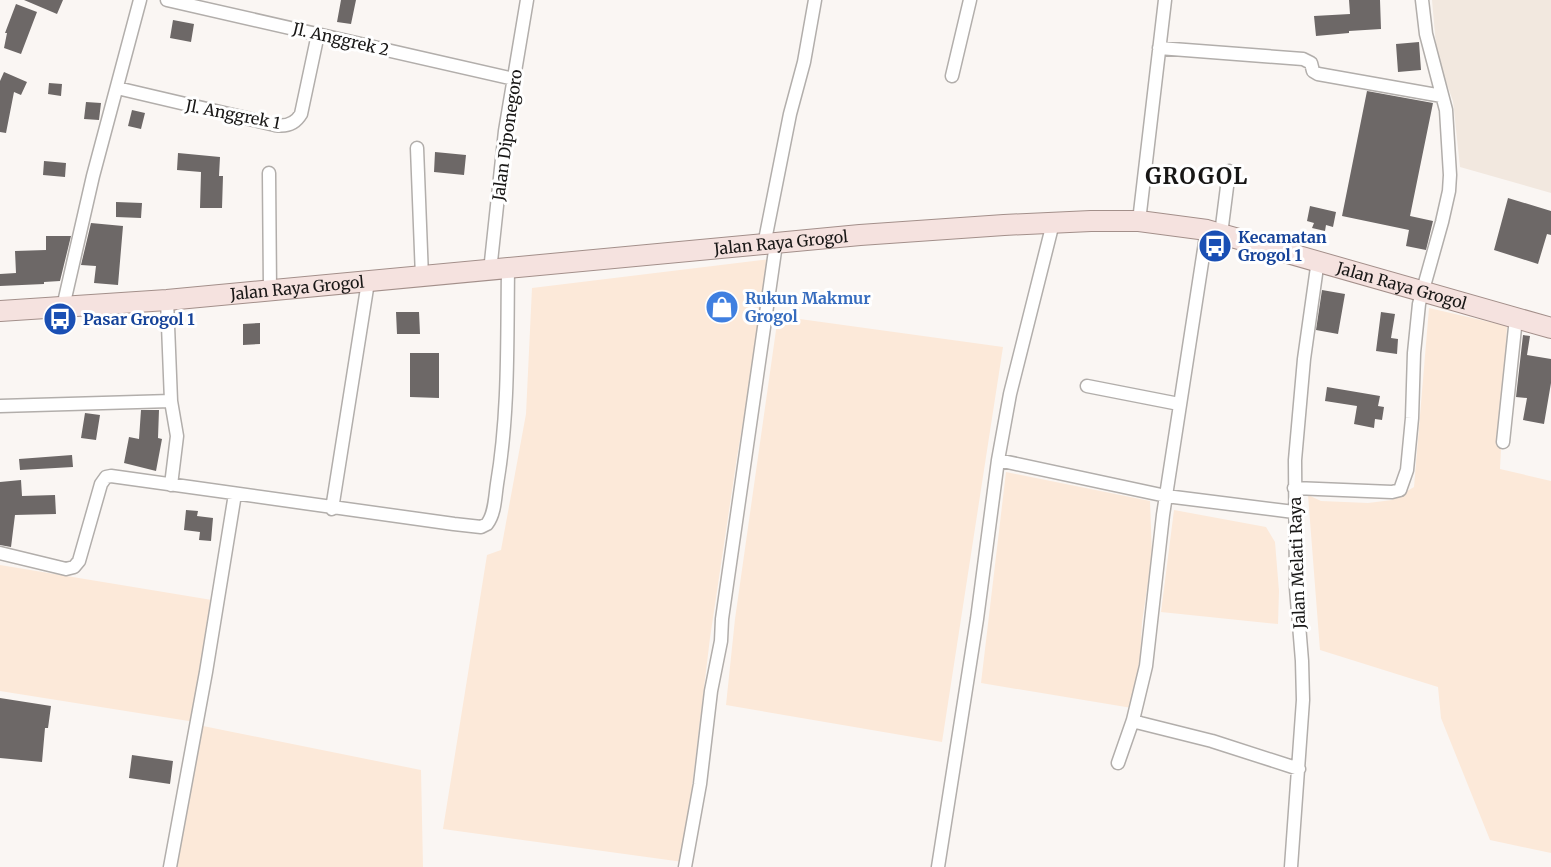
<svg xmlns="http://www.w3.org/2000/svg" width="1551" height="867" font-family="Merriweather,serif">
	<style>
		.built { fill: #f2e8df }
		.industrial { fill: #fce9d9 }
		.building { fill: #6d6867 }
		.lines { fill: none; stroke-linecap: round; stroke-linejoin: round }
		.street-casing { stroke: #b2aeab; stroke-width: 15 }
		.primary-casing { stroke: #a38f8a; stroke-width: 22 }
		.street { stroke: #fff; stroke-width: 12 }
		.primary { stroke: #f5e2df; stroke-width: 20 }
		.labels { text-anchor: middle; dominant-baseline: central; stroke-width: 6; stroke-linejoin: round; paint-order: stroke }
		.street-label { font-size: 16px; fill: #181716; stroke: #fff }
		.transit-label { font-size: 16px; font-weight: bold; fill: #164399; stroke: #fff; text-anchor: start }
		.shop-label { font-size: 16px; font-weight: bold; fill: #366cbe; stroke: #fff; text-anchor: start }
		.district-label { font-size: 22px; font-weight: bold; letter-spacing: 1.5px; fill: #181716; stroke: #fff }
	</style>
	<rect width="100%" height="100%" fill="#faf6f3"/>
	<path class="built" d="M1432,0H1551V193L1460,167L1453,101L1437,57Z"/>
	<path class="industrial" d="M771,259L737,457L710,638L683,862L443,829L487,555L501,550L526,414L532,288Z
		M1429,308L1507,326L1500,469L1551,481V853L1490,840L1441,718L1438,687L1320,650L1308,495L1321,501L1368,503L1392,500L1414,487Z
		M778,316L1003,347L942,742L726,705L735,619Z
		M1006,472L1150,501L1152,556L1142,622L1140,665L1132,708L981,683Z
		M1174,510L1266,527L1275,542L1279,591L1278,624L1161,612Z
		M0,565L218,601L195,722L0,691Z
		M198,725L421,770L423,867H175Z"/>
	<path class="building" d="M24,0H63L57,14Z
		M341,0H356L351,24L337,22Z
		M1349,0H1380L1381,29L1349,31V33L1316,36L1314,16L1350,14Z
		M16,4L37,12L21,54L4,48L7,33H5Z
		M173,20L194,24L191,42L170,38Z
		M1419,42L1421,70L1398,72L1396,44Z
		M4,72L27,82L21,95L14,92L6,133L0,132V81Z
		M49,83L62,84L61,96L48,94Z
		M1367,91L1433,103L1410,216L1433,221L1426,250L1406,246L1409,230L1342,216Z
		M86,102L101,103L99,120L84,119Z
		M132,110L145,113L141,129L128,126Z
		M435,152L466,155L464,175L434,172Z
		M178,153L220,157L219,176H223L222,208H200L201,172L177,170Z
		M44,161L66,163L65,177L43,175Z
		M1508,198L1551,211V235L1547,234L1538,264L1494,250Z
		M116,202L142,203L141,218L116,217Z
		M1310,206L1336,212L1333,227L1326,225L1325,231L1312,228L1314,223L1307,221Z
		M91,223L123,226L118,285L94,283L96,266L81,265Z
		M46,236H71L60,281L44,282V284L0,286V274L16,273L15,251L46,250Z
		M1322,290L1345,294L1338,334L1316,330Z
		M396,312H419L420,334H397Z
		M1381,312L1395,314L1391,338L1398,339L1397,354L1376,351Z
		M260,323V344L243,345V324Z
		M1523,335L1530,336L1527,355L1551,359V383L1544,424L1523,420L1527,398L1516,397Z
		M410,353H439V398L410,397Z
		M1327,387L1380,396L1378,406L1384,407L1382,420L1375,419L1374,428L1354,424L1357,406L1325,401Z
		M141,410H159L158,438L162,439L156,471L124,463L129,437L139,439Z
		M85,413L100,415L96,440L81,438Z
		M72,455L73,467L20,470L19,459Z
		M21,480L22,496L55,495L56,514L15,515L11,547L0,545V482Z
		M186,510L198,511L197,516L213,518L211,541L199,540L200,532L184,530Z
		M0,698L51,706L48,728H45L42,762L0,758Z
		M132,755L173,761L170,784L129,778Z"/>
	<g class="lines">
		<defs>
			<path id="street" d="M167,0L514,79
				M1159,48L1303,59L1311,63L1313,71L1318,74L1442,96
				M952,76L970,0
				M117,88L275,125C286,127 295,124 301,114L318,34
				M417,148L422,277
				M269,173L270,290
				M1139,221L1165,0
				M1221,234L1229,171
				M764,245L790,114L804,62L815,0
				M490,271L505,131L527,0
				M63,307L93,176L140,0
				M1087,386L1179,404
				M171,401L177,436L171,485
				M0,406L171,401L167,300
				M1503,442L1516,318
				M998,460L1166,496L1294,512
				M1294,488L1392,492L1400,490L1407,470L1412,418L1414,353L1419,304L1442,222L1449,191L1450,175L1446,110L1426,34L1422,0
				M332,509L368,282
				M0,553L66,569L74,567L79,561L101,484L106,477L111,476L454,524L481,527L487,524C495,514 495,497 497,484C509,413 507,341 508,269
				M1133,720L1140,723L1212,741L1299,769
				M1118,763L1133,720L1146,666L1163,515L1207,230
				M170,867L206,672L235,494
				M685,867L700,784L711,691L721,641L722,619L776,244
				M938,867L977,619L998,460L1010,394L1053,223
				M1291,867L1303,700L1302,661L1296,588L1295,460L1304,359L1318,260"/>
			<g id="primary">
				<path id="s1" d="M0,311L167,300L860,235L1004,225L1091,221H1139L1207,230L1551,328"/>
			</g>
		</defs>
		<use href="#street" class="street-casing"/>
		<use href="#primary" class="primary-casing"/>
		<use href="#street" class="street"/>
		<use href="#primary" class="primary"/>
	</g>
	<defs>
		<symbol id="bus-disc" viewBox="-11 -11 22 22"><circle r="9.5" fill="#1a4fb4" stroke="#fff"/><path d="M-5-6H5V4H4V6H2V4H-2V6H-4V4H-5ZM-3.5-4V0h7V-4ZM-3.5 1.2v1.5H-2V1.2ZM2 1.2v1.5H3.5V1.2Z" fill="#fff"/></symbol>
		<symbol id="shop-disc" viewBox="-11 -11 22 22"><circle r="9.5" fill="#3f7fe0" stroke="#fff"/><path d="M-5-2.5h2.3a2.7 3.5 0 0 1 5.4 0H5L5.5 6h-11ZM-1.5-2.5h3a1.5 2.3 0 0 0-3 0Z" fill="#fff"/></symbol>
	</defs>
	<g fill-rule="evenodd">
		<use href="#bus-disc" x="1196" y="227" width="38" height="38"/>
		<use href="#shop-disc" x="703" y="288" width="38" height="38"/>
		<use href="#bus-disc" x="41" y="300" width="38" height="38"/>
	</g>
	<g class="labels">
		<g class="street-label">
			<text transform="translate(341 39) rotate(13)">Jl. Anggrek 2</text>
			<text transform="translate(233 114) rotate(11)">Jl. Anggrek 1</text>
			<text transform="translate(507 135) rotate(-82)">Jalan Diponegoro</text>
			<text stroke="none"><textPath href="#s1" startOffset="784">Jalan Raya Grogol</textPath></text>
			<text stroke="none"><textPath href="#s1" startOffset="1414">Jalan Raya Grogol</textPath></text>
			<text stroke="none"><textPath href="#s1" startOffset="298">Jalan Raya Grogol</textPath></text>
			<text transform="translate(1297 563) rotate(-92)">Jalan Melati Raya</text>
		</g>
		<g class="transit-label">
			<text x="1238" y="237">Kecamatan<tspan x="1238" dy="18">Grogol 1</tspan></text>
			<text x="83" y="319">Pasar Grogol 1</text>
		</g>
		<g class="shop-label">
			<text x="745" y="298">Rukun Makmur<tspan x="745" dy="18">Grogol</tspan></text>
		</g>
		<g class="district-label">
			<text x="1197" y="176">GROGOL</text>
		</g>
	</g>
</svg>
